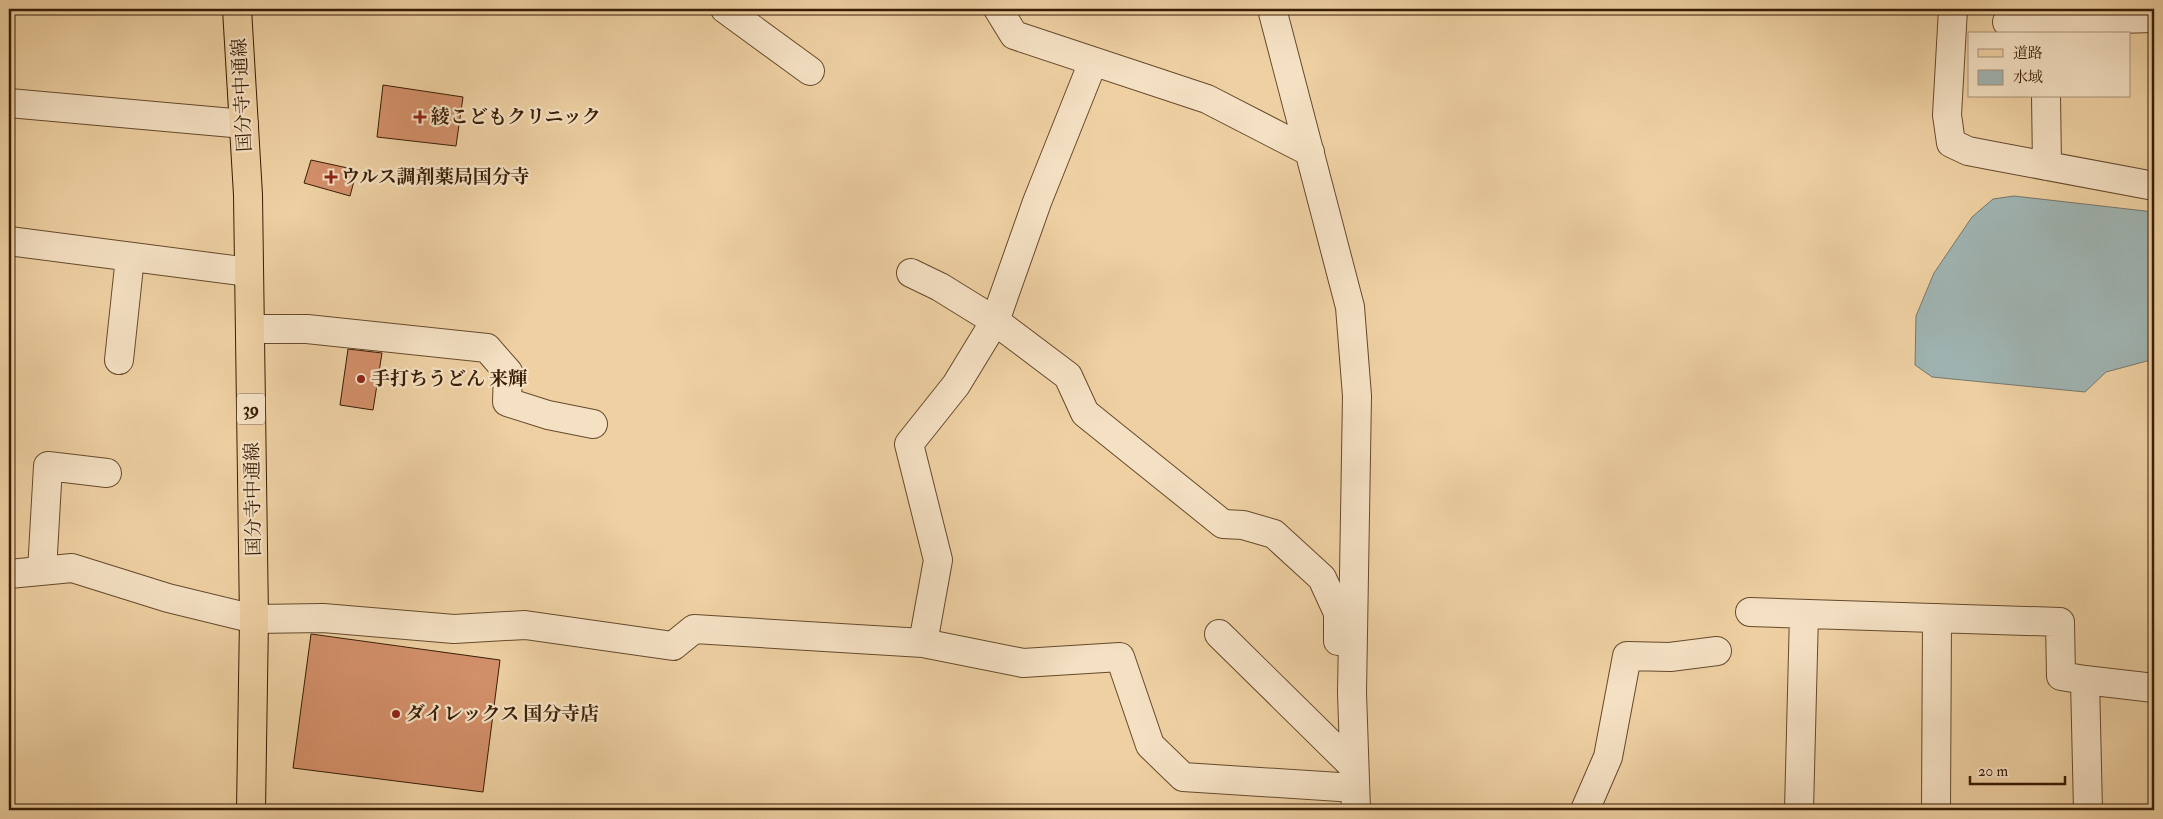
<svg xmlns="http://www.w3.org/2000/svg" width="2163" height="819" font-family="'IM FELL Double Pica','Noto Serif JP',serif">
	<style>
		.water { fill: #9fb4b2; stroke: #76786d }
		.building { fill: #d3906a; stroke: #381d05 }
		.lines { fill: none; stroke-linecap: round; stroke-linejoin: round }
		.minor-casing { stroke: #664a2c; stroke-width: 30 }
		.major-casing { stroke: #381d05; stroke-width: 30 }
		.minor { stroke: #f4e0c3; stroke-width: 28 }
		.major { stroke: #eed0a2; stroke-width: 28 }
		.poi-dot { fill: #8f2418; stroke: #f4e0c3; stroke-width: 2 }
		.labels { text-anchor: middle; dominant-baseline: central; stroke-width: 4.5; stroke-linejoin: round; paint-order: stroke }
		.shield { fill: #f4e0c3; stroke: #70583e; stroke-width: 1 }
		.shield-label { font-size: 18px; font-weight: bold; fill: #381d05 }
		.street-label { font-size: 19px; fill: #381d05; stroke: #f4e0c3 }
		.poi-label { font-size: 19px; font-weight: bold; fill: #381d05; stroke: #f4e0c3; text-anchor: start }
	</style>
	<rect width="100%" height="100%" fill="#eed0a2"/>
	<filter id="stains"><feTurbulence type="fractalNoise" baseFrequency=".004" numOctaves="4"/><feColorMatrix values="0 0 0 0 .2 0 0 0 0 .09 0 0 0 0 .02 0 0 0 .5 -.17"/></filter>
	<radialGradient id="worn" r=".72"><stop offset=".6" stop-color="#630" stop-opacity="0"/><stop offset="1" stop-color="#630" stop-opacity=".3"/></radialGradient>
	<path class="water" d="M2014,196L2154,212V362L2147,361L2106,372L2085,392L1932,377L1915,365L1916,316L1934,273L1972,217L1993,199Z"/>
	<path class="building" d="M383,85L463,97L456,146L377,137Z
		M311,160L357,170L350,196L304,183Z
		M348,349L382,353L373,410L340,405Z
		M311,634L500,660L483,792L293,768Z"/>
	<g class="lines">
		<defs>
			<path id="minor" d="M725,9L810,71
				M998,9L1014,35L1207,99L1310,152
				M1272,9L1350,307L1357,396L1352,693L1356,810
				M1953,9L1947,115L1951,143L1968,151L1994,156L2154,186
				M2007,22L2154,18
				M2046,96L2047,166
				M9,103L244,124
				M9,241L249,272
				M911,273L940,287L995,321L1068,376L1085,413L1223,524L1243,525L1274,534L1322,578L1338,613V641
				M250,329H307L487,348L508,372L507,402L548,415L593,424
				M119,360L130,257
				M42,571L48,466L107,473
				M9,574L72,568L168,598L254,619L323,618L454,629L525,625L673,646L694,629L923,643L938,560L909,444L956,385L995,321L1037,202L1093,62
				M1750,612L2060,622L2061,676L2085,680L2088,810
				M1219,634L1354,767
				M923,643L1023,663L1120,657L1150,745L1183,777L1355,788
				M2085,680L2154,688
				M1585,810L1608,757L1627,656L1670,657L1717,651
				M1799,810L1804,614
				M1936,810L1937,618"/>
			<path id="major" d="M237,9L248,195L254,619L251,810"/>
		</defs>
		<use href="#minor" class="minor-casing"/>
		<use href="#major" class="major-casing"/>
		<use href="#minor" class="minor"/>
		<use href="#major" class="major"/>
	</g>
	<g class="poi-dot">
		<path d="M417.5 109.5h5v5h5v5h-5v5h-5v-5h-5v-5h5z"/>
		<path d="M328.5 169.5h5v5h5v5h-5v5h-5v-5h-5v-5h5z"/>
		<circle cx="361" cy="379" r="5"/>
		<circle cx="396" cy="714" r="5"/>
	</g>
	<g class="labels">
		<rect class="shield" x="237" y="393.5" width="28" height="31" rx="4"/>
		<g class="shield-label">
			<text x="251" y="409">39</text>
		</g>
		<g class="street-label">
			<text transform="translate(242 95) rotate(-93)">国分寺中通線</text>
			<text transform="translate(253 499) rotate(-91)">国分寺中通線</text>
		</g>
		<g class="poi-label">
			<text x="431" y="117">綾こどもクリニック</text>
			<text x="341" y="177">ウルス調剤薬局国分寺</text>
			<text x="371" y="379">手打ちうどん 来輝</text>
			<text x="406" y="714">ダイレックス 国分寺店</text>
		</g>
	</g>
	<rect width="2163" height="819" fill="none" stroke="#eed0a2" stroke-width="30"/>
	<rect x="10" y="10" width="2143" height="799" fill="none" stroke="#381d05" stroke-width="2.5"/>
	<rect x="15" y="15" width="2133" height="789" fill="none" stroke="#381d05"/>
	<rect x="1968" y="32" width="162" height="65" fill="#f4e0c3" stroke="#a99277"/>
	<rect x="1978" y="49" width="25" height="8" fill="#eed0a2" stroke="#a99277"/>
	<text x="2013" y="58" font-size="15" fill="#381d05">道路</text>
	<rect x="1978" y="70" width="25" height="15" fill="#9fb4b2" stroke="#a99277"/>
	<text x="2013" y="82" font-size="15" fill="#381d05">水域</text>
	<path d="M1970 776v8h95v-8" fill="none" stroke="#381d05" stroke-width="2.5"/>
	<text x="1978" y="776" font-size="15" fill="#381d05" stroke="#f4e0c3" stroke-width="4" paint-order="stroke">20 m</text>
	<rect width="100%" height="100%" filter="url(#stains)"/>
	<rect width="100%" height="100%" fill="url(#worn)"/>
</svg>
